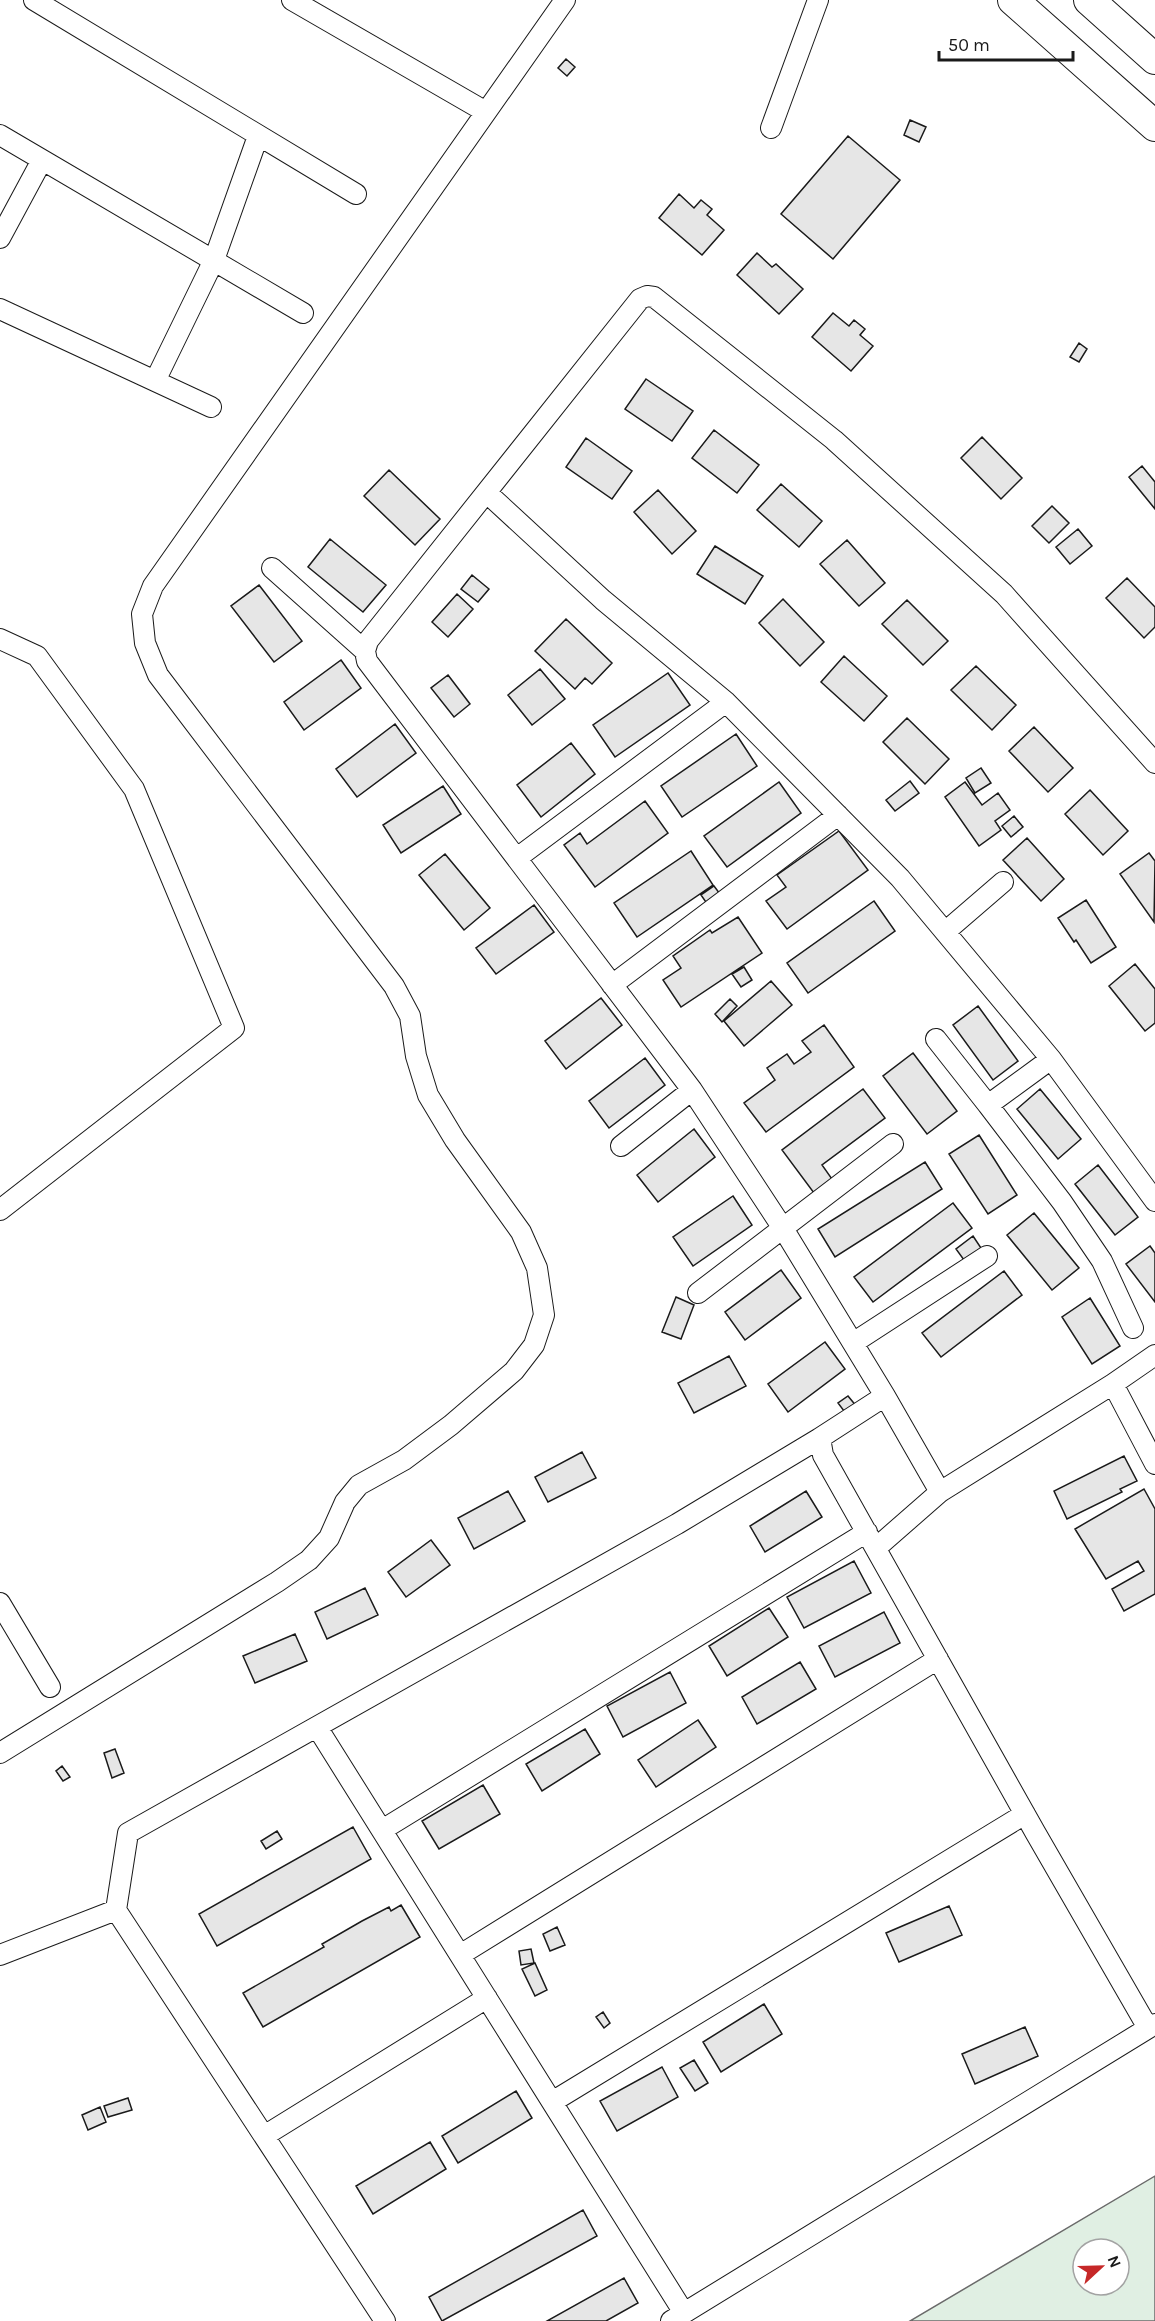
<svg xmlns="http://www.w3.org/2000/svg" width="1155" height="2321" font-family="Karla,sans-serif">
	<style>
		.green { fill: #e0efe3; stroke: #6a6a6a; stroke-width: 1.5; fill-rule: evenodd }
		.building { fill: #e6e6e6; stroke: #1a1a1a; stroke-width: 1.5 }
		.lines { fill: none; stroke-linecap: round; stroke-linejoin: round }
		.minor-casing { stroke: #1a1a1a; stroke-width: 22 }
		.highway-casing { stroke: #1a1a1a; stroke-width: 32 }
		.minor { stroke: #fff; stroke-width: 20 }
		.highway { stroke: #fff; stroke-width: 30 }
	</style>
	<rect width="100%" height="100%" fill="#fff"/>
	<path class="green" d="M1155,2176V2321H910ZM1083,2249H1119V2285H1083Z"/>
	<path class="building" d="M566,59L575,67L567,76L558,68Z
		M910,120L926,127L919,142L904,135Z
		M848,136L900,180L833,259L781,214Z
		M679,194L694,208L701,200L712,209L707,215L724,230L702,255L659,218Z
		M757,253L772,267L776,264L803,289L779,314L737,275Z
		M833,313L849,326L854,320L865,329L860,335L873,346L851,371L812,337Z
		M1079,343L1087,349L1079,362L1070,357Z
		M646,379L693,411L672,441L625,409Z
		M714,430L759,465L737,493L692,458Z
		M982,437L1022,478L1001,499L961,458Z
		M586,438L632,471L612,499L566,467Z
		M1142,466L1155,482V509L1129,477Z
		M389,470L440,519L415,545L364,496Z
		M781,484L822,521L799,547L757,510Z
		M658,490L696,531L672,554L634,512Z
		M1052,506L1069,523L1049,543L1032,526Z
		M1078,529L1092,546L1070,564L1056,547Z
		M330,539L386,585L363,612L308,567Z
		M847,540L885,583L859,606L820,564Z
		M715,546L763,576L745,604L697,574Z
		M472,575L489,589L478,602L461,589Z
		M1127,578L1155,607V627L1144,638L1106,598Z
		M259,585L302,641L274,662L231,606Z
		M457,594L473,609L448,637L432,622Z
		M783,599L824,642L800,666L759,623Z
		M907,600L948,641L923,665L882,624Z
		M566,619L612,663L592,684L585,678L575,689L535,651Z
		M844,656L887,696L864,721L821,682Z
		M341,660L361,688L304,730L284,702Z
		M976,666L1016,705L992,730L951,690Z
		M540,669L565,699L532,725L508,695Z
		M668,673L690,705L615,757L593,725Z
		M448,675L470,704L454,717L431,688Z
		M907,718L949,759L925,784L883,742Z
		M395,724L416,753L357,797L336,769Z
		M1034,727L1073,768L1048,792L1009,751Z
		M736,734L757,766L682,817L661,786Z
		M571,743L595,774L541,817L517,785Z
		M981,768L991,783L975,793L966,778Z
		M910,781L919,793L895,811L886,800Z
		M779,782L801,813L727,867L704,836Z
		M965,782L982,805L998,793L1010,810L995,821L1001,830L979,846L945,797Z
		M443,786L461,814L401,853L383,825Z
		M1090,790L1128,831L1103,855L1065,814Z
		M645,801L668,833L595,887L564,845L580,833L587,844Z
		M1014,816L1023,827L1011,837L1002,826Z
		M839,831L868,870L787,929L766,901L786,887L777,875Z
		M1027,838L1064,879L1041,901L1003,860Z
		M691,851L713,885L637,937L614,903Z
		M1149,853L1155,861L1154,922L1120,874Z
		M445,854L490,908L464,930L419,875Z
		M714,886L723,898L710,908L701,895Z
		M1086,900L1116,947L1091,963L1076,940L1074,942L1058,918Z
		M874,901L895,931L808,993L787,963Z
		M534,905L554,932L496,974L476,948Z
		M738,917L762,953L681,1007L663,980L681,968L673,956L710,930L712,933Z
		M1135,964L1155,989V1023L1145,1031L1109,986Z
		M744,967L752,980L741,987L732,974Z
		M771,981L792,1005L744,1046L724,1021Z
		M601,998L622,1025L566,1069L545,1041Z
		M730,999L737,1006L722,1022L715,1014Z
		M978,1006L1018,1061L993,1080L953,1025Z
		M824,1025L854,1067L766,1132L744,1103L775,1080L767,1068L787,1054L794,1064L811,1052L802,1041Z
		M913,1053L957,1111L927,1134L883,1076Z
		M645,1058L665,1085L609,1128L589,1101Z
		M863,1089L885,1118L822,1165L832,1179L814,1193L782,1150Z
		M1040,1089L1081,1139L1058,1159L1017,1109Z
		M694,1129L715,1157L658,1202L637,1175Z
		M979,1135L1017,1195L988,1214L949,1154Z
		M925,1162L942,1189L835,1257L818,1229Z
		M1098,1165L1138,1217L1115,1235L1075,1184Z
		M733,1196L752,1225L693,1266L673,1237Z
		M953,1203L972,1228L873,1302L854,1277Z
		M1034,1213L1079,1268L1052,1290L1007,1235Z
		M973,1236L981,1248L964,1260L956,1249Z
		M1150,1246L1155,1253V1302L1126,1264Z
		M781,1270L801,1298L745,1340L725,1312Z
		M1004,1271L1022,1295L941,1357L922,1333Z
		M676,1297L694,1305L681,1339L662,1332Z
		M1090,1298L1120,1346L1092,1364L1062,1317Z
		M825,1342L845,1369L788,1412L768,1384Z
		M729,1356L746,1386L694,1413L678,1383Z
		M848,1396L857,1407L847,1415L838,1403Z
		M582,1452L596,1478L548,1502L535,1477Z
		M1124,1456L1137,1481L1120,1489L1122,1492L1067,1519L1054,1491Z
		M1144,1489L1155,1509V1594L1124,1611L1112,1589L1144,1571L1138,1561L1106,1579L1075,1529Z
		M508,1491L525,1521L474,1549L458,1518Z
		M806,1491L822,1517L765,1552L750,1526Z
		M431,1540L450,1565L406,1597L388,1572Z
		M854,1561L871,1593L804,1628L787,1597Z
		M365,1588L378,1615L327,1639L315,1612Z
		M769,1608L788,1637L727,1676L709,1646Z
		M884,1612L900,1643L835,1677L819,1646Z
		M295,1634L307,1661L255,1683L243,1656Z
		M800,1662L816,1689L757,1724L742,1697Z
		M670,1672L686,1703L623,1737L607,1706Z
		M698,1720L716,1747L656,1787L638,1760Z
		M585,1729L600,1754L542,1791L526,1764Z
		M115,1749L124,1773L112,1778L104,1753Z
		M62,1766L70,1777L63,1781L56,1771Z
		M483,1785L500,1814L439,1849L422,1821Z
		M353,1827L371,1859L217,1946L199,1914Z
		M277,1831L282,1839L266,1849L261,1841Z
		M401,1905L420,1937L263,2027L243,1993L324,1947L322,1944L362,1921L389,1907L391,1911Z
		M949,1906L962,1935L899,1962L886,1933Z
		M557,1927L565,1945L550,1951L543,1934Z
		M531,1949L534,1963L521,1965L519,1951Z
		M535,1963L547,1990L535,1996L522,1969Z
		M764,2004L782,2034L721,2072L703,2042Z
		M603,2012L610,2023L604,2028L596,2017Z
		M1025,2027L1038,2056L975,2084L962,2054Z
		M694,2060L708,2083L695,2091L680,2068Z
		M662,2067L678,2097L617,2131L600,2101Z
		M516,2091L532,2118L458,2163L442,2136Z
		M128,2098L132,2110L108,2117L104,2106Z
		M100,2107L106,2122L88,2130L82,2115Z
		M430,2142L446,2169L373,2214L356,2186Z
		M583,2210L597,2236L442,2321L429,2297Z
		M624,2278L638,2303L606,2321H547Z"/>
	<g class="lines">
		<defs>
			<path id="minor" d="M34,0L356,194
				M292,0L486,112
				M771,128L818,0
				M0,135L303,313
				M0,238L42,160
				M0,309L211,407
				M155,381L214,260L258,136
				M487,493L603,600L726,702L900,878L1051,1059L1155,1201
				M272,568L365,651
				M0,639L37,656L134,789L234,1028L0,1210
				M517,858L726,702
				M945,932L1003,882
				M612,985L838,815
				M936,1039L988,1105L1051,1059
				M988,1105L1062,1202L1102,1261L1133,1328
				M621,1146L692,1090
				M698,1293L893,1144
				M853,1343L987,1256
				M1155,1355L1113,1384L1155,1464
				M885,1396L820,1438L823,1455L1035,1832L1148,2028
				M940,1492L885,1396L784,1230L692,1090L367,661L365,651L368,641L640,299L647,296L654,297L834,440L1004,594L1155,763
				M876,1548L940,1492L1113,1384
				M0,1603L50,1687
				M317,1727L684,2313
				M0,1753L277,1582L309,1560L329,1538L345,1502L359,1485L404,1460L451,1425L514,1371L534,1345L544,1315L537,1268L521,1232L455,1140L428,1095L416,1056L410,1016L394,986L158,675L145,643L142,614L153,586L565,0
				M382,1830L867,1532
				M0,1955L116,1910
				M460,1955L938,1659
				M552,2102L1025,1814
				M264,2136L487,1998
				M385,2321L116,1910L128,1833L677,1524L820,1438
				M671,2321L1155,2024"/>
			<path id="highway" d="M1013,0L1155,126
				M1089,0L1155,59"/>
		</defs>
		<use href="#minor" class="minor-casing"/>
		<use href="#highway" class="highway-casing"/>
		<use href="#minor" class="minor"/>
		<use href="#highway" class="highway"/>
	</g>
	<g transform="translate(1101 2267) rotate(68)"><circle r="28" fill="#ffffff" stroke="#a3a3a3" stroke-width="1.5"/>
	<path d="M0-4.5L10 22L0 15L-10 22Z" fill="#c62828"/>
	<text y="-9" font-size="16" font-weight="bold" text-anchor="middle" fill="#1a1a1a">N</text>
	</g>
	<path d="M939 51v9h134v-9" fill="none" stroke="#1a1a1a" stroke-width="3"/>
	<text x="948" y="51" font-size="18" fill="#1a1a1a" stroke="#ffffff" stroke-width="4.5" paint-order="stroke">50 m</text>
</svg>
